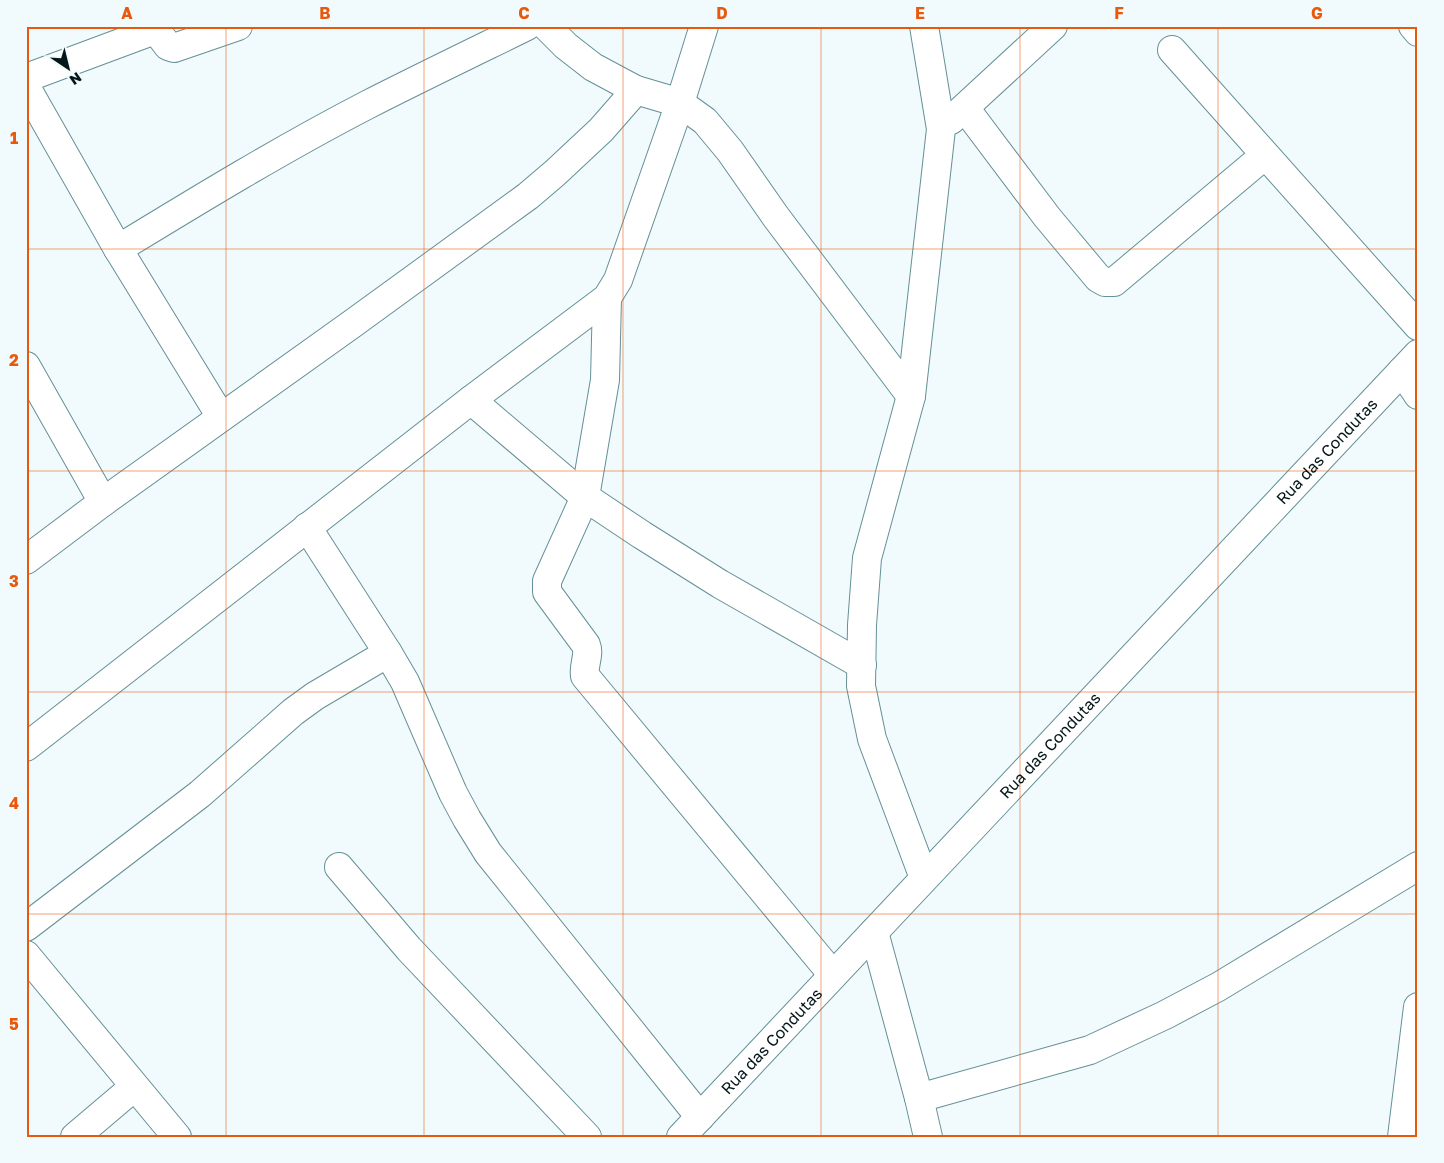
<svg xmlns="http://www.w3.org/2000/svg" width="1444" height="1163" font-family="'Golos Text',sans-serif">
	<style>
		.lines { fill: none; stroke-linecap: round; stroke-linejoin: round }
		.minor-casing { stroke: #649097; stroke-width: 30 }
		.minor { stroke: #fff; stroke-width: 28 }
		.grid { fill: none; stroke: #e8590c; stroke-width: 1; stroke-opacity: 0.55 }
		.labels { text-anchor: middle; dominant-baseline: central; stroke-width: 4; stroke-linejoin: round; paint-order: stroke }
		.street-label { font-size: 16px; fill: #051619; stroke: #f1fafc }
		.neatline { fill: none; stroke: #e8590c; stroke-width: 2 }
		.grid-label { font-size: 16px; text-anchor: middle; font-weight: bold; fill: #e8590c }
	</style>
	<rect width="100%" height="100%" fill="#f1fafc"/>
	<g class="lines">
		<defs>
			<g id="minor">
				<path d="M153,26L168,46L174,48L238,26"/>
				<path d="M546,26L566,46L593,67L636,90L680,103L705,121L730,151L776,217L911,396"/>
				<path d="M924,26L941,129L911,396L867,558L862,625L861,686L872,739L924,878"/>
				<path d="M1413,26L1418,32"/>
				<path d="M1172,50L1418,326"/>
				<path d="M26,78L155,30"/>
				<path d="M26,87L118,249L221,417"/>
				<path d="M965,108L1047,217L1098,278L1105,282H1114L1265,155"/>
				<path d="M951,120L1053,26"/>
				<path d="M118,249C200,199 282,149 367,105C420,78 474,52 527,26"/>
				<path d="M607,298L605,380L585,497L547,581V592L586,645C590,655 583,665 585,676L833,975"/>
				<path d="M26,366L103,502"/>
				<path d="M1402,371L1418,395"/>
				<path d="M471,400L585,497L642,535L720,584L862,665"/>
				<path d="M307,527L388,653L405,682L453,793L467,819L488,853L700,1117"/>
				<path d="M26,560L103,502L352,324L528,196L555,173L601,130L636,90"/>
				<path d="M26,747L471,400L607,298L618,280L680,103L704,26"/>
				<path d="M339,867L409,949L587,1137"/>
				<path d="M26,927L200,794L293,712L315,696L388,653"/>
				<path d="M874,932L919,1098L928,1137"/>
				<path d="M26,955L177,1137"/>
				<path d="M919,1098L1090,1050L1165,1015L1218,987L1418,866"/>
				<path d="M75,1137L134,1087"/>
				<path id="s1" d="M681,1137L1418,354"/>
				<path d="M1402,1137L1418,1007"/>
			</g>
		</defs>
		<use href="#minor" class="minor-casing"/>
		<use href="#minor" class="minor"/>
	</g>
	<path class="grid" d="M226,26V1137M424,26V1137M623,26V1137M821,26V1137M1020,26V1137M1218,26V1137M26,249H1418M26,471H1418M26,692H1418M26,914H1418"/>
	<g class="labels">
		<g class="street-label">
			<text stroke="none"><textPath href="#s1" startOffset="942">Rua das Condutas</textPath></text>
			<text stroke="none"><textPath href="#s1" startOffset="538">Rua das Condutas</textPath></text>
			<text stroke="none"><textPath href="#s1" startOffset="132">Rua das Condutas</textPath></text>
		</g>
	</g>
	<rect width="1444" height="1163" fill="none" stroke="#f1fafc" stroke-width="55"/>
	<g transform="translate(68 68) rotate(145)" stroke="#f1fafc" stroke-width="4" paint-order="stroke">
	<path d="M0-4L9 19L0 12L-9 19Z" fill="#051619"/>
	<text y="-8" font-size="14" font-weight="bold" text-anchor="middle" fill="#051619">N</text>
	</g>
	<rect x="28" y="28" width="1388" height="1108" class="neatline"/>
	<g class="grid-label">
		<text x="127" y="19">A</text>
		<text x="325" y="19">B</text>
		<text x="524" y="19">C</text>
		<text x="722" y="19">D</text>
		<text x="920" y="19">E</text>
		<text x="1119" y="19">F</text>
		<text x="1317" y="19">G</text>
		<text x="14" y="144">1</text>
		<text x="14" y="366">2</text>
		<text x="14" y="587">3</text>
		<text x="14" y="809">4</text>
		<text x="14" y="1030">5</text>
	</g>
</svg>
